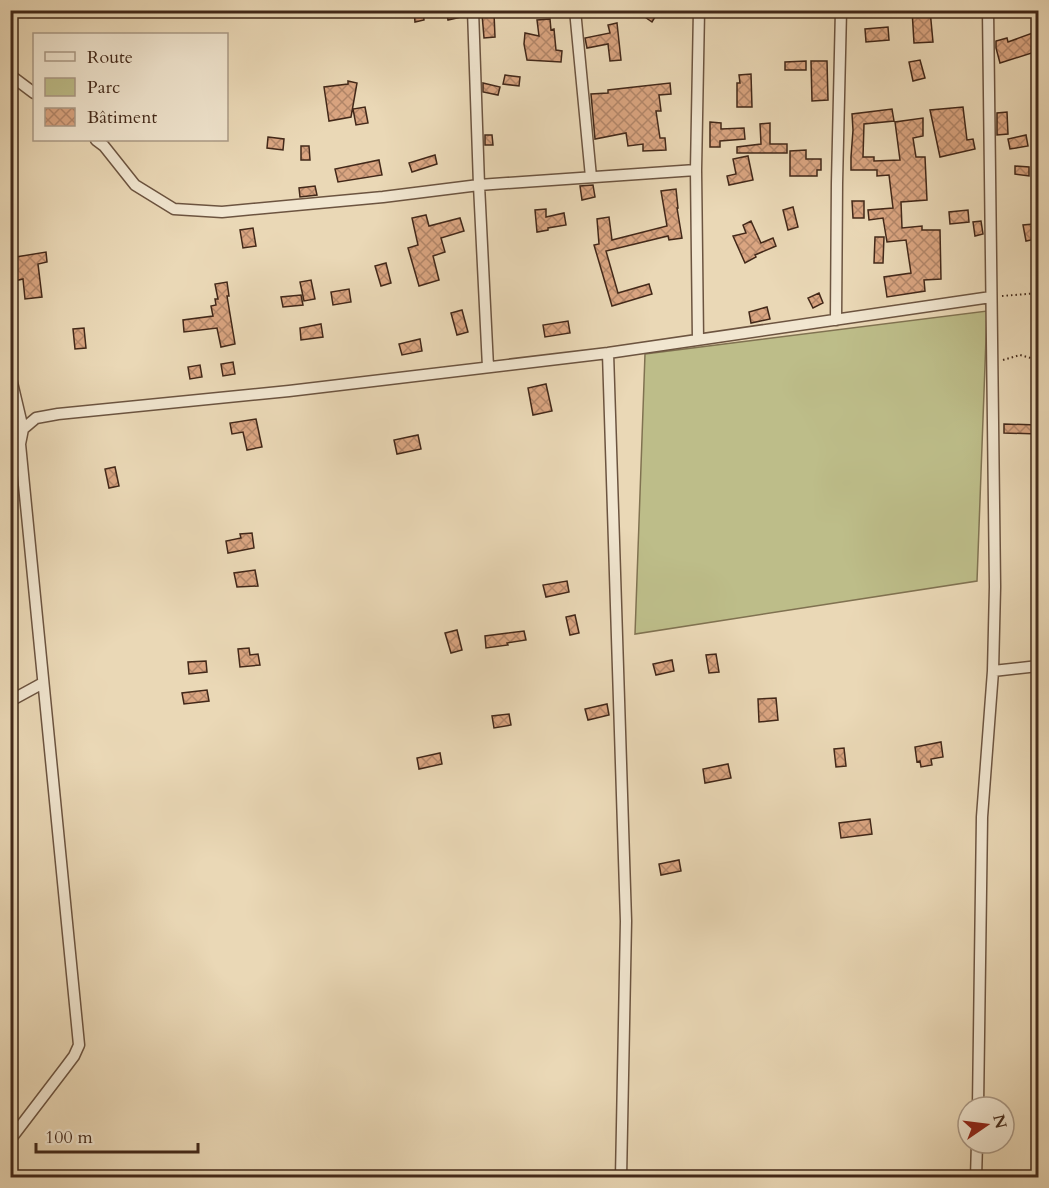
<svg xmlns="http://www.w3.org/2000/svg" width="1049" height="1188" font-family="Cardo,serif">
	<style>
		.green { fill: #bdbd89; stroke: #807251; stroke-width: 1.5 }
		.building { fill: url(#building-cross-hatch); stroke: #422819; stroke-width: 1.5 }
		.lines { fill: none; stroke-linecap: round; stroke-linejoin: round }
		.minor-casing { stroke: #6c5440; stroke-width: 13 }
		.path { stroke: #422819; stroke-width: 2; stroke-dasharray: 1.5 3; stroke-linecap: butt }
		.minor { stroke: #f1e6d0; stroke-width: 10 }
	</style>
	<defs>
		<pattern id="building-cross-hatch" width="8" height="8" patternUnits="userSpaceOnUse" patternTransform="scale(1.5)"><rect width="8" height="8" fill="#daa581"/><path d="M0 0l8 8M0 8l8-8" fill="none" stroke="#b28669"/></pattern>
	</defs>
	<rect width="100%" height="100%" fill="#ead8b6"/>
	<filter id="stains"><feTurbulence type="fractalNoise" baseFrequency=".00333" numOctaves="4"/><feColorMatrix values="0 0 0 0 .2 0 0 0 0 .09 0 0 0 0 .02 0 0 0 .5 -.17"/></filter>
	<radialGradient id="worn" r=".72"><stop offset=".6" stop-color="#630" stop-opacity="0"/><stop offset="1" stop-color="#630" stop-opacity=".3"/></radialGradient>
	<path class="green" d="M987,311L977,581L635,634L645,354Z"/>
	<path class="building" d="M414,10H423L424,20L415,22Z
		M446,10H466V16L448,20Z
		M635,10H652L657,14L652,22Z
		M912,10H930L933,42L914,43Z
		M494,13L495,37L484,38L482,14Z
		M550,19L551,30L554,29L556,50L562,51L561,62L527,60L524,44L525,33L539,36L537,20Z
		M617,23L621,60L610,61L608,44L587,48L585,38L610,33L608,25Z
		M888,27L889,40L866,42L865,29Z
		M1038,31V51L1000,63L996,48V41L1007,38L1008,42Z
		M920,60L925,78L913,81L909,62Z
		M806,61V70H785V62Z
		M811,61H827L828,100L812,101Z
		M751,74L752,107H737V83H740L739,75Z
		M505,75L520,77L519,86L503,84Z
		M348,81L357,83L351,117L329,121L324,87L348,84Z
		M483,83L500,87L498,95L483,92Z
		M670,83L671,94L659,95L661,111H656L660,138H665L666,150L643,151V144L628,146L626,133L595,139L591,94L608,93V90Z
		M365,107L368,123L356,125L353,109Z
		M963,107L967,140L973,139L975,149L940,157L930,110Z
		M892,109L894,121L864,124L863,157H874V161L900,160L895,122L923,118V136L913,138L916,157H925L927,200L901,202L902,228L922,226V230H940L941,279L924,280L925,291L887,297L884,277L911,273L906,240L887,242L883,218L869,220L868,210L893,208L889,175L877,176V170H851V157L853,130L852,114Z
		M1007,112L1008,134L997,135V113Z
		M710,122L721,123V129L744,128L745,139L720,141V147H710Z
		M770,123V144H787V153H737V147L761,144L760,124Z
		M485,135H492L493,145H485Z
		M1026,135L1028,146L1010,149L1008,139Z
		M268,137L284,139L283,150L267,148Z
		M301,146H309L310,160H301Z
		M806,150V159H821V170H817V176H790V151Z
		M435,155L437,164L412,172L409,163Z
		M748,156L753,180L729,185L727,176L736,174L733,159Z
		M379,160L382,175L338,182L335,169Z
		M1015,166L1029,167V176L1015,174Z
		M593,185L595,197L582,200L580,186Z
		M315,186L317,195L300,197L299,188Z
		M676,189L678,208H677L682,238L669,240L668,236L606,251L618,293L649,284L652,294L612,306L594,245L599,244L597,219L609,217L612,240L667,226L661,191Z
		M852,201H864V218H853Z
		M793,207L798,227L788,230L783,210Z
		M546,209V217L564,213L566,225L548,228V230L537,232L535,210Z
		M968,210L969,222L950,224L949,212Z
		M426,215L429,226L460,218L464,231L441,238L445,252L433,256L439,280L419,286L408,248L418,245L412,218Z
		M751,221L761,243L773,238L776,246L755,255L756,257L745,263L733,236L746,233L743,225Z
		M981,221L983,234L975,236L973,222Z
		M1033,224L1036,239L1026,241L1023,225Z
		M253,228L256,246L243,248L240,230Z
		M875,237H884L883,263H874Z
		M46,252L47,262L38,264L42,297L25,299L23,279L10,282V258Z
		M386,263L391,283L381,286L375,266Z
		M311,280L315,299L304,301L300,282Z
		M227,282L229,296H227L235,344L221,347L217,328L184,332L183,320L213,316L211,306L216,305L215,299H218L215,284Z
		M349,289L351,302L333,305L331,292Z
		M819,293L823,303L813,308L808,298Z
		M301,295L303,305L283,307L281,297Z
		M767,307L770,319L751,323L749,312Z
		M462,310L468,332L457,335L451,313Z
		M568,321L570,333L545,337L543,325Z
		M321,324L323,337L301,340L300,328Z
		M84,328L86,348L75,349L73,329Z
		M420,339L422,351L402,355L399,344Z
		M233,362L235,374L223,376L221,364Z
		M200,365L202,377L190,379L188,367Z
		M546,384L552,411L533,415L528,388Z
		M256,419L262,447L247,450L243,432L232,434L230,423Z
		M1004,424L1038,425V434L1004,433Z
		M418,435L421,449L397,454L394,440Z
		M115,467L119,486L109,488L105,469Z
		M252,533L254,548L228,553L226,541L241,538L240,534Z
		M255,570L258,586L237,587L234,573Z
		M567,581L569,592L546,597L543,585Z
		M575,615L579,633L570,635L566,617Z
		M457,630L462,650L451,653L445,633Z
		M524,631L526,640L507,643L508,645L486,648L485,636Z
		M249,648L250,655L258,654L260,665L240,667L238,649Z
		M716,654L719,672L709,673L706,655Z
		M672,660L674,671L656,675L653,664Z
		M206,661L207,672L189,674L188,662Z
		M207,690L209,701L184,704L182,693Z
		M776,698L778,720L759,722L758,699Z
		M607,704L609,715L588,720L585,709Z
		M509,714L511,725L494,728L492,716Z
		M941,742L943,757L931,759L932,765L921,767L920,761L917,762L915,747Z
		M844,748L846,766L836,767L834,749Z
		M440,753L442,764L419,769L417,758Z
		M728,764L731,778L705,783L703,769Z
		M870,819L872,834L841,838L839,823Z
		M679,860L681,871L661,875L659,864Z"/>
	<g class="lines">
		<defs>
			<path id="minor" d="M473,10L479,185L488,367
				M575,10L591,177
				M10,75L34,93
				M96,140L104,146L135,185L174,209L222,212L383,197L479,185L696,170
				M836,320L837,183L841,10
				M698,340L696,170L699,10
				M608,353L626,921L621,1178
				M10,374L23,429
				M993,671L1038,666
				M10,701L43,683
				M978,1107L982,817L993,671L995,587L988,10
				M10,1140L65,1068L74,1056L79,1045L20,444L23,429L36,418L58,414L289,391L608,353L991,297
				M976,1178L977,1143"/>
		</defs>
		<use href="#minor" class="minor-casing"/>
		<path class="path" d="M1002,296L1038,293
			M1003,360L1020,355L1038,360"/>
		<use href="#minor" class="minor"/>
	</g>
	<rect width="1049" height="1188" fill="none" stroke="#ead8b6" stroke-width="36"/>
	<rect x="12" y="12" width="1025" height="1164" fill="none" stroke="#422819" stroke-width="3"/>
	<rect x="18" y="18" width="1013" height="1152" fill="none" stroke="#422819" stroke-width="1.5"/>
	<rect x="33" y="33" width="195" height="108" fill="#f1e6d0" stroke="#ab9a87" stroke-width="1.5"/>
	<rect x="45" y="52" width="30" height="9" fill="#f1e6d0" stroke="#ab9a87" stroke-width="1.5"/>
	<text x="87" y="63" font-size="18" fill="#422819">Route</text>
	<rect x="45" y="78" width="30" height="18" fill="#bdbd89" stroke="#ab9a87" stroke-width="1.5"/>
	<text x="87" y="93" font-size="18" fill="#422819">Parc</text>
	<rect x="45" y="108" width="30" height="18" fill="url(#building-cross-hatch)" stroke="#ab9a87" stroke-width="1.5"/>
	<text x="87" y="123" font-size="18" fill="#422819">Bâtiment</text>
	<g transform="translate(986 1125) rotate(76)"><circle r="28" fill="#f1e6d0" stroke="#ab9a87" stroke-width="1.5"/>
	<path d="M0-4.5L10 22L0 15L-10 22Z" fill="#8f2418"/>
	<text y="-9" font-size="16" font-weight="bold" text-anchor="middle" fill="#422819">N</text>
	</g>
	<path d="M36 1143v9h162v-9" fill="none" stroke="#422819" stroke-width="3"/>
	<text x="45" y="1143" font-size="18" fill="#422819" stroke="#f1e6d0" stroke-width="4.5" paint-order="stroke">100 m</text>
	<rect width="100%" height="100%" filter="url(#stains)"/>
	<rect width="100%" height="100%" fill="url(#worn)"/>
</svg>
